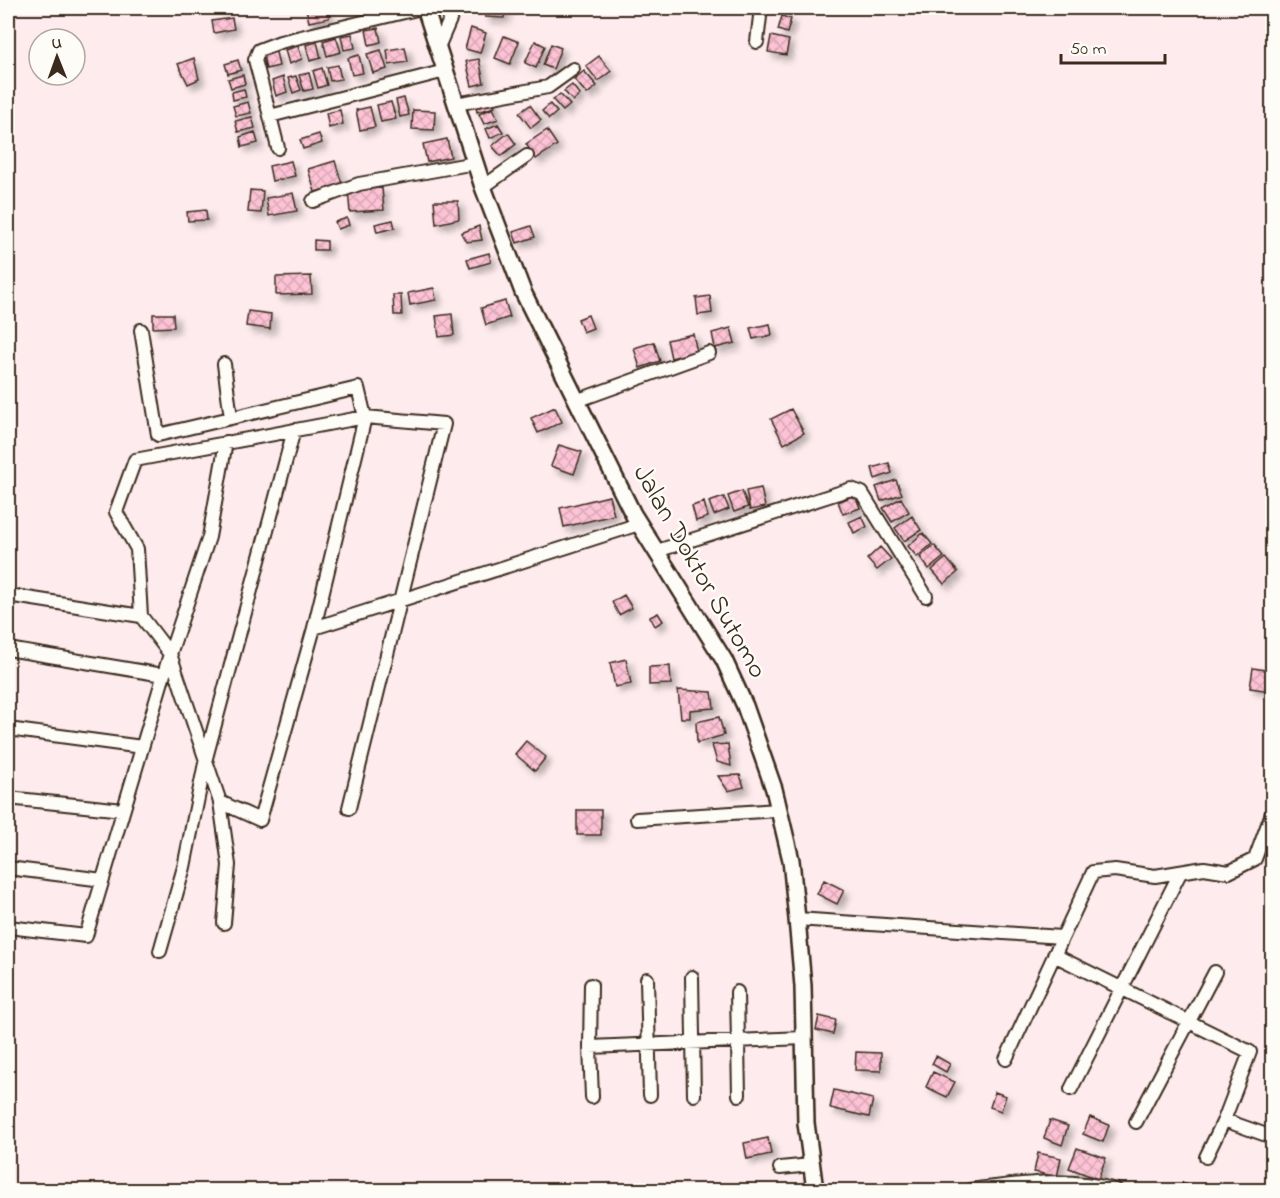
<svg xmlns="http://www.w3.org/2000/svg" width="1280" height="1198" font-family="'Indie Flower',sans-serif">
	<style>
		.building { fill: url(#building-cross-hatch); stroke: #3b2a1e; stroke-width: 1.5; filter: url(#shadow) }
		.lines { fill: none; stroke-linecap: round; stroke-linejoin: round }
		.minor-casing { stroke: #3b2a1e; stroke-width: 16 }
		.tertiary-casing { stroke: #3b2a1e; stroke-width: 20 }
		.minor { stroke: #fdfcf7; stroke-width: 12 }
		.tertiary { stroke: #fdfcf7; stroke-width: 15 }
		.labels { text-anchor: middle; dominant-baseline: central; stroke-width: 5; stroke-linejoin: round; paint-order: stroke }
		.street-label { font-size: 27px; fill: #3b2a1e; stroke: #fdfcf7 }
	</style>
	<defs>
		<pattern id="building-cross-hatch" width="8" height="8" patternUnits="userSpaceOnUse" patternTransform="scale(1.5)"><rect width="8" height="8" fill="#fcc2d5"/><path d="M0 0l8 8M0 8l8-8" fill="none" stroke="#d9a7b6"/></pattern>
		<filter id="shadow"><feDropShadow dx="5" dy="5" stdDeviation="3" flood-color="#0004"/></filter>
	</defs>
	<rect width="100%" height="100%" fill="#fdebed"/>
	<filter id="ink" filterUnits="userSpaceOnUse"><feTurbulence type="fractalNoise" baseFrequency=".0167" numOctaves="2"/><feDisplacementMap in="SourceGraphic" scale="12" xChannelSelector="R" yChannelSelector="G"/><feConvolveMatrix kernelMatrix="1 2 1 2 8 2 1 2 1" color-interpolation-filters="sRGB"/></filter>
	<g filter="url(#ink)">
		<path class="building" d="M327,8L329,18L309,22L306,9Z
			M486,8H505L504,18L485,17Z
			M782,16L791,19L787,33L778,30Z
			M232,18L234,29L214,33L212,21Z
			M378,28L381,42L369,45L366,30Z
			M471,28L486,33L480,53L465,49Z
			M352,34L355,48L344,50L341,36Z
			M504,36L519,42L510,64L495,58Z
			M771,36L789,40L786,55L768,52Z
			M336,37L341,52L327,56L323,41Z
			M535,41L545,46L536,68L525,63Z
			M317,42L321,58L310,61L306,45Z
			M551,44L561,48L553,69L543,65Z
			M298,46L302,59L289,64L285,50Z
			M405,47L408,62L389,65L387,50Z
			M381,50L387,69L373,73L367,54Z
			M276,52L279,66L266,69L263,56Z
			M359,55L363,73L352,75L348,58Z
			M599,56L611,71L598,81L586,66Z
			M194,58L199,79L188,84L178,64Z
			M479,59L484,83L472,86L466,61Z
			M238,60L241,70L228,74L225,64Z
			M338,65L341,79L330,81L327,67Z
			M322,68L327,85L318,88L313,71Z
			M584,71L597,86L587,94L574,79Z
			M309,73L313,89L304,91L299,75Z
			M243,75L245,84L231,88L228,79Z
			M296,76L301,90L293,93L288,78Z
			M283,77L287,92L276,96L272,81Z
			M572,85L580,95L573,101L564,91Z
			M244,89L246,97L233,100L232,92Z
			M560,94L570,105L563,111L553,100Z
			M492,97L495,107L477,112L475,102Z
			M404,98L409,115L400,117L396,100Z
			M248,102L251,113L236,116L233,106Z
			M391,102L396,119L381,122L377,105Z
			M550,104L557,112L549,119L542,111Z
			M530,105L541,120L531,128L519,113Z
			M370,107L375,127L360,130L356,110Z
			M493,108L498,119L484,124L479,114Z
			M340,110L343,124L329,128L326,113Z
			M413,110L435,111L434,130L412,129Z
			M252,117L255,128L238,132L235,121Z
			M498,124L503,132L490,138L486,129Z
			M547,130L557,145L536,159L526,144Z
			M255,132L258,143L242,147L240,137Z
			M508,133L516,144L501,156L492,146Z
			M319,134L322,143L303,149L300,140Z
			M447,139L451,157L427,162L423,144Z
			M291,161L295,176L272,181L269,166Z
			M335,161L342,184L315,192L308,169Z
			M382,188L384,210L350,212L348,190Z
			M250,190L263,191L261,213L248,212Z
			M293,193L297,211L269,216L266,198Z
			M434,201H458L459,219L436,224Z
			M206,210L207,220L188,221L187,212Z
			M347,218L349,225L338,229L335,222Z
			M393,220L395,228L377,232L375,224Z
			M479,226L482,240L466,242L461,233Z
			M531,226L535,237L517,243L513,232Z
			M314,240L327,241V250H314Z
			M489,253L491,262L470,268L467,259Z
			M311,276L312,294L276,295V277Z
			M434,288L436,300L410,305L408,293Z
			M393,295H401L402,315H394Z
			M710,296L712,313L698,315L696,298Z
			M505,301L510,317L486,325L481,308Z
			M248,311L271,314L270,329L246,326Z
			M153,314H173L174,327L153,328Z
			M452,314L454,335L439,337L436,316Z
			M588,315L593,328L583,332L578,319Z
			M770,324L772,335L753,339L750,328Z
			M731,328L735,343L715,348L712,333Z
			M693,334L697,352L671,358L667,340Z
			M654,342L660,361L640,368L634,348Z
			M555,407L562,422L538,433L531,418Z
			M791,409L804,433L784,444L771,419Z
			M559,445L582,452L574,474L551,466Z
			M889,463L892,473L875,479L872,468Z
			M896,480L902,494L881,501L876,487Z
			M761,488L765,507L750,510L746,491Z
			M742,491L748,507L734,512L728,496Z
			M855,495L860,508L843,514L838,502Z
			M609,496L614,515L564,527L560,508Z
			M724,497L729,509L714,515L709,502Z
			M901,498L909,512L892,522L883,508Z
			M704,502L708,517L696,521L692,506Z
			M862,516L867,527L854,533L849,522Z
			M912,516L921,530L904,541L895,528Z
			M923,533L932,544L917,557L908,546Z
			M934,545L944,557L929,569L920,557Z
			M880,547L891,559L877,570L867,559Z
			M946,558L958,572L944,584L932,570Z
			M624,595L632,608L619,615L612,602Z
			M658,613L663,621L655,626L650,617Z
			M626,659L631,684L615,687L610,663Z
			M670,666L671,684L649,685V667Z
			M1253,668L1272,671L1271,691L1250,688Z
			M678,690L712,692L714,708L690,710V718H681Z
			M719,717L724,735L697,743L696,722Z
			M526,741L546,757L535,771L515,754Z
			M728,744L731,766L717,762L712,745Z
			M740,775L744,787L728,791L718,776Z
			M577,810H601V835H577Z
			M824,880L844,890L837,904L817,894Z
			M819,1016L836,1020L833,1034L816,1030Z
			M856,1052L881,1053V1071L855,1070Z
			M936,1056L950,1064L946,1072L932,1064Z
			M933,1072L955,1082L947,1097L926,1087Z
			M834,1090L873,1099L869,1117L830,1108Z
			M995,1092L1006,1096L1001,1111L990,1107Z
			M1090,1117L1109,1125L1103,1142L1083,1134Z
			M1050,1120L1068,1126L1062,1145L1044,1138Z
			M768,1138L771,1154L747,1159L744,1143Z
			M1077,1148L1106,1158L1098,1179L1069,1168Z
			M1038,1153L1061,1158L1057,1177L1034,1172Z
			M1182,1183L1192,1186L1191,1190H1180Z"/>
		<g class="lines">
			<defs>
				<path id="minor" d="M421,8L280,42L259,50L255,60L270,116L445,71
					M757,42L761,8
					M439,45L455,8
					M456,104L548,87L573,69
					M270,116L278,148
					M483,187L527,156
					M313,201L359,184L475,163
					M141,330L158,435L231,418
					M576,401L709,353
					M657,551L851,489L862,493L926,596
					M8,595L141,616
					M314,628L639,524
					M8,649L163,675
					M8,729L142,747
					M8,798L123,810
					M220,802L260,820L314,628L365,417L358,388L231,418L224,364
					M637,819L779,810
					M8,868L103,880
					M797,919L1062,937
					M224,923L229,865L220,802L170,654L141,616L137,549L116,512L135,460L365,417L444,424L349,808
					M8,927L86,936L170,654L209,537L226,442
					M160,951L184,867L206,758L294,430
					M1054,955L1250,1052L1224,1120L1272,1137
					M692,977L694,1095
					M647,979L650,1095
					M737,992L739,1095
					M590,1047L591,985
					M1006,1059L1093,872L1115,870L1155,876L1204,868L1229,872L1255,859L1272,813
					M1071,1089L1180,873
					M592,1097L590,1047L804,1038
					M1136,1122L1215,972
					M1206,1157L1224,1120
					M780,1168L811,1165
					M970,1190C1021,1184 1066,1176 1116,1190"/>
				<path id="tertiary" d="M425,8L483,187L523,292L633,514L724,660L745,706L774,789L791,860L797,919L803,986L806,1123L815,1190"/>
			</defs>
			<use href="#minor" class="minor-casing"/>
			<use href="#tertiary" class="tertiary-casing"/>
			<use href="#minor" class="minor"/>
			<use href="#tertiary" class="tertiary"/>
		</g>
	</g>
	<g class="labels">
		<g class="street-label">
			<text transform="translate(699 572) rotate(60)">Jalan Doktor Sutomo</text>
		</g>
	</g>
	<rect width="1280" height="1198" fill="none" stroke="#fdfcf7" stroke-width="30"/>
	<rect x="15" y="15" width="1250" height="1168" fill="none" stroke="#3b2a1e" stroke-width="2" filter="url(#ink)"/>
	<g transform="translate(57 57) rotate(359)"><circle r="28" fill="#fdfcf7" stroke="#afa8a0" stroke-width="1.5"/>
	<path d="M0-4.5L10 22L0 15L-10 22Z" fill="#3b2a1e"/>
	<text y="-9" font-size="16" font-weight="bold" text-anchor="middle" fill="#3b2a1e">U</text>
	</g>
	<path d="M1061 54v9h104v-9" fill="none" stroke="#3b2a1e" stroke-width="3"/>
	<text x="1070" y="54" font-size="18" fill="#3b2a1e" stroke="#fdfcf7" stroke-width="4.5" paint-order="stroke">50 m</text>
</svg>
